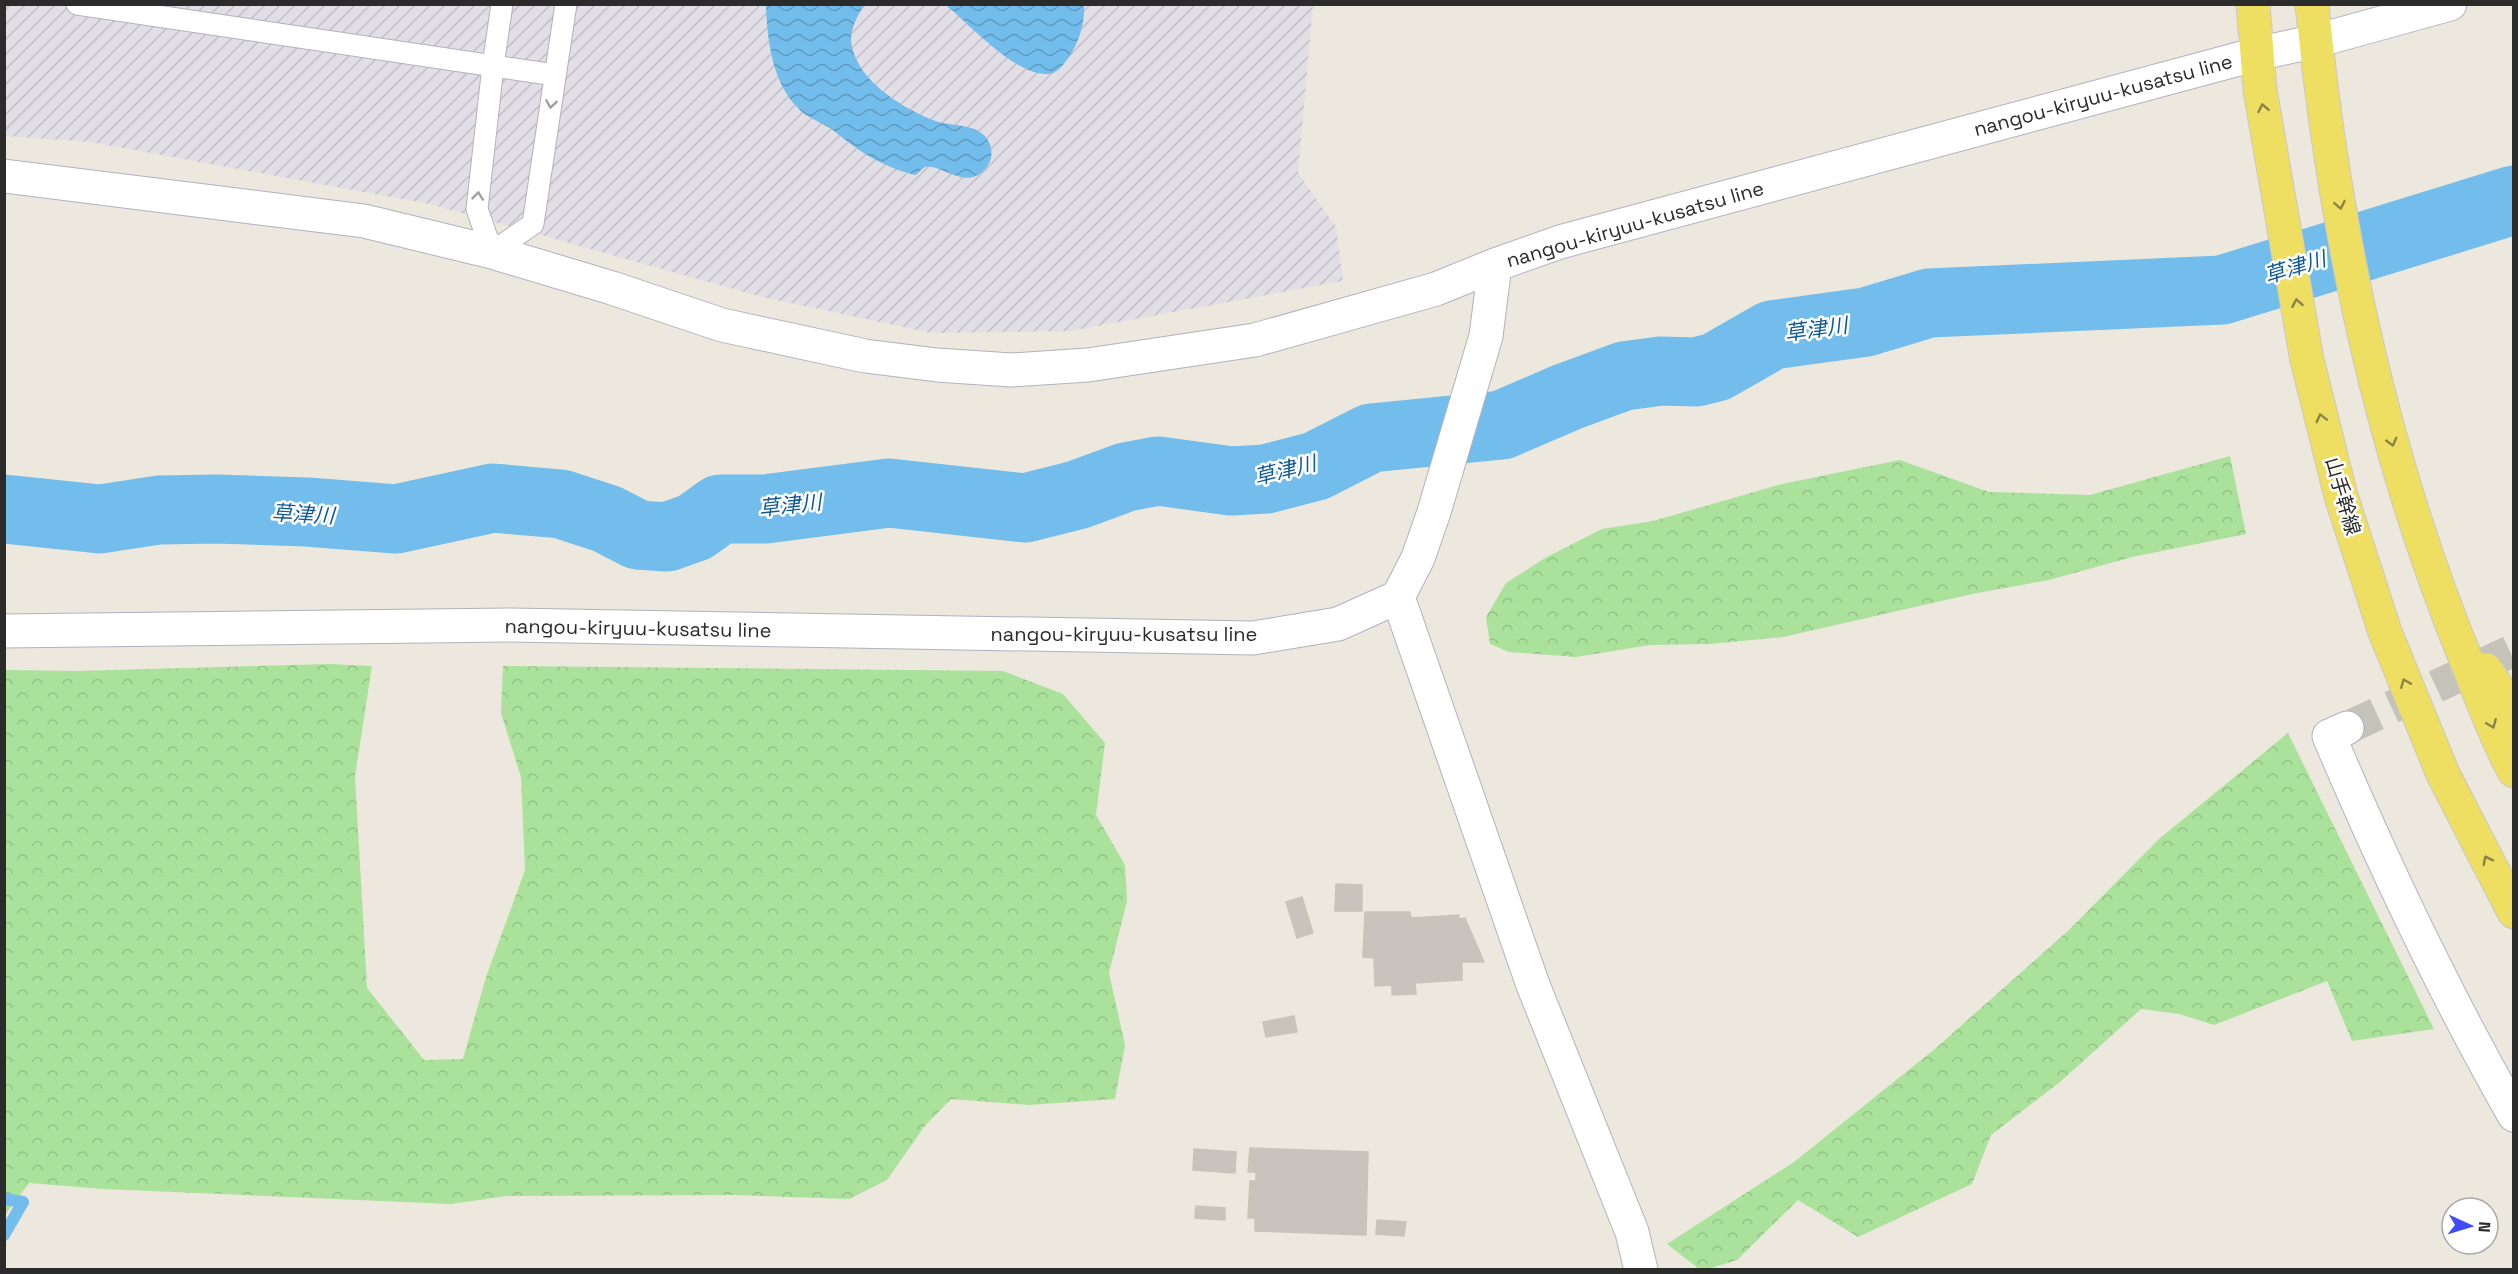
<svg xmlns="http://www.w3.org/2000/svg" width="2518" height="1274" font-family="'Space Grotesk','Noto Sans JP',sans-serif">
	<style>
		.industrial { fill: url(#industrial-furrows) }
		.forest { fill: url(#forest-crowns) }
		.water { fill: url(#water-waves) }
		.lines { fill: none; stroke-linecap: round; stroke-linejoin: round }
		.stream { stroke: #72bdec; stroke-width: 12 }
		.river { stroke: #72bdec; stroke-width: 69 }
		.building { fill: #c8c4bd; stroke: #c8c4b7; stroke-width: 1.5 }
		.street-tunnel { stroke: #c5c2b9; stroke-width: 33; stroke-dasharray: 33 16; stroke-linecap: butt }
		.lane-casing { stroke: #b1b2be; stroke-width: 23 }
		.street-casing { stroke: #b1b2be; stroke-width: 35 }
		.secondary-casing { stroke: #b1b2be; stroke-width: 35 }
		.primary-casing { stroke: #c8c8c8; stroke-width: 35 }
		.lane { stroke: #fff; stroke-width: 21 }
		.street { stroke: #fff; stroke-width: 33 }
		.secondary { stroke: #fff; stroke-width: 33 }
		.primary { stroke: #eede61; stroke-width: 33 }
		.oneway { stroke: #a0a0a0 }
		.oneway2 { stroke: #8c8446 }
		.labels { text-anchor: middle; dominant-baseline: central; stroke-width: 5; stroke-linejoin: round; paint-order: stroke }
		.street-label { font-size: 20px; fill: #2b2b2b; stroke: #fff }
		.water-label { font-size: 21px; font-style: italic; fill: #105999; stroke: #fff }
	</style>
	<defs>
		<pattern id="industrial-furrows" width="10" height="10" patternUnits="userSpaceOnUse" patternTransform="scale(1.5)"><rect width="10" height="10" fill="#e1dee5"/><path d="M-1 1l2-2M0 10L10 0M9 11l2-2" fill="none" stroke="#c1bfc5"/></pattern>
		<pattern id="forest-crowns" width="20" height="18" patternUnits="userSpaceOnUse" patternTransform="scale(1.5)"><rect width="20" height="18" fill="#aae29b"/><path d="M2 6a3 3 0 1 1 6 0M12 15a3 3 0 1 1 6 0" fill="none" stroke="#92c286"/></pattern>
		<pattern id="water-waves" width="16" height="10" patternUnits="userSpaceOnUse" patternTransform="scale(1.5)"><rect width="16" height="10" fill="#72bdec"/><path d="M0 5q4-4 8 0t8 0" fill="none" stroke="#5e9abf"/></pattern>
	</defs>
	<rect width="100%" height="100%" fill="#ece8dd"/>
	<path class="industrial" d="M4,5H1313L1298,173L1336,227L1343,281L1070,331L932,333L762,297L430,204L90,142L5,136Z"/>
	<path class="forest" d="M2230,456L2246,534L2132,557L2049,580L1972,594L1783,637L1710,644L1650,645L1576,657L1509,652L1490,644L1486,617L1506,583L1545,558L1602,529L1653,521L1782,484L1900,460L1989,492L2090,495Z
		M329,664L372,666L355,776L367,988L424,1060L463,1059L486,977L525,870L521,777L501,713L503,666L1003,671L1063,694L1105,743L1096,815L1125,865L1127,901L1109,973L1125,1045L1115,1099L1029,1105L951,1099L924,1127L887,1180L849,1199L734,1195L507,1196L451,1204L103,1189L29,1183L5,1215V670L77,671Z
		M2288,733L2434,1029L2352,1041L2327,981L2214,1025L2179,1014L2141,1009L2060,1082L1991,1135L1972,1184L1858,1237L1798,1200L1737,1260L1708,1269H1699L1667,1244L1794,1162L1936,1048L2070,929L2159,839Z"/>
	<path class="water" d="M766,5H864C857,17 848,32 852,47C860,82 900,106 930,119C944,125 961,124 974,129C998,138 997,169 973,177C959,182 935,163 925,167C921,169 919,173 915,175C883,167 859,152 834,131C825,124 815,121 806,115C773,91 767,41 766,5Z
		M1084,5C1085,23 1079,42 1069,57C1064,64 1057,74 1048,74C1016,76 970,25 946,5Z"/>
	<g class="lines">
		<path class="stream" d="M4,1199L23,1202L4,1235"/>
		<path class="river" d="M4,509L100,519L159,510L216,509L307,512L396,519L493,498L561,504L607,519L638,535L667,537L695,527L720,509H765L889,493L1025,508L1077,495L1126,477L1158,471L1231,481L1266,479L1316,466L1371,438L1502,425L1567,397L1624,376L1661,371L1696,372L1716,367L1772,335L1866,322L1929,303L2222,290L2514,200"/>
	</g>
	<path class="building" d="M1336,884L1362,885V911H1335Z
		M1302,897L1313,933L1297,938L1286,902Z
		M1365,912H1410L1411,918L1459,915L1458,919L1465,918L1484,962H1462V980L1415,983L1416,994L1392,995V985L1375,986L1374,958L1363,957Z
		M1294,1016L1297,1032L1266,1037L1263,1022Z
		M1250,1148L1368,1152L1366,1235L1255,1231V1218H1248L1250,1181H1256V1172H1248Z
		M1194,1149L1236,1152L1235,1173L1193,1170Z
		M1196,1206L1225,1208V1220L1195,1218Z
		M1377,1220L1406,1222L1404,1236L1376,1234Z"/>
	<g class="lines">
		<path class="street-tunnel" d="M2347,728L2514,650"/>
		<defs>
			<path id="lane" d="M77,4L555,75
				M502,4L493,66L477,209L492,252L533,224L566,4"/>
			<path id="street" d="M1398,597L1533,985L1632,1232L1641,1270
				M2347,728L2329,736C2384,866 2444,992 2514,1115"/>
			<path id="secondary" d="M4,176L364,221L492,252L612,288L722,325L865,356L937,365L1011,370L1088,365L1255,340L1436,289L1495,265
				M4,631L511,625L1253,638L1338,624L1398,597L1418,558L1434,512L1486,336L1495,265L1560,242L2257,54L2316,41L2450,4"/>
			<path id="primary" d="M2253,4L2260,90L2307,360L2341,496L2385,632L2443,774L2514,912
				M2312,4C2334,231 2382,457 2469,667C2483,702 2496,738 2514,771
				M2486,670L2514,713"/>
		</defs>
		<use href="#lane" class="lane-casing"/>
		<use href="#street" class="street-casing"/>
		<use href="#secondary" class="secondary-casing"/>
		<use href="#primary" class="primary-casing"/>
		<use href="#lane" class="lane"/>
		<use href="#street" class="street"/>
		<use href="#secondary" class="secondary"/>
		<use href="#primary" class="primary"/>
	</g>
	<defs><path id="oneway-chevron" d="M-2-3.5L2.5 0L-2 3.5" fill="none" stroke-width="1.6" stroke-linecap="round" stroke-linejoin="round" transform="scale(1.5)"/></defs>
	<g class="oneway">
		<use href="#oneway-chevron" transform="translate(551 104) rotate(99)"/>
		<use href="#oneway-chevron" transform="translate(478 196) rotate(-84)"/>
	</g>
	<g class="oneway2">
		<use href="#oneway-chevron" transform="translate(2263 108) rotate(-101)"/>
		<use href="#oneway-chevron" transform="translate(2340 205) rotate(79)"/>
		<use href="#oneway-chevron" transform="translate(2297 303) rotate(-100)"/>
		<use href="#oneway-chevron" transform="translate(2321 418) rotate(-104)"/>
		<use href="#oneway-chevron" transform="translate(2392 442) rotate(75)"/>
		<use href="#oneway-chevron" transform="translate(2405 683) rotate(-112)"/>
		<use href="#oneway-chevron" transform="translate(2492 724) rotate(68)"/>
		<use href="#oneway-chevron" transform="translate(2487 860) rotate(-117)"/>
	</g>
	<g class="labels">
		<g class="street-label">
			<text transform="translate(2103 95) rotate(-15)">nangou-kiryuu-kusatsu line</text>
			<text transform="translate(1635 224) rotate(-16)">nangou-kiryuu-kusatsu line</text>
			<text transform="translate(2343 496) rotate(74)">山手幹線</text>
			<text transform="translate(638 628) rotate(1)">nangou-kiryuu-kusatsu line</text>
			<text x="1124" y="634">nangou-kiryuu-kusatsu line</text>
		</g>
		<g class="water-label">
			<text transform="translate(2295 267) rotate(-17)">草津川</text>
			<text transform="translate(1816 329) rotate(-8)">草津川</text>
			<text transform="translate(1285 470) rotate(-14)">草津川</text>
			<text transform="translate(790 505) rotate(-6)">草津川</text>
			<text transform="translate(303 514) rotate(3)">草津川</text>
		</g>
	</g>
	<rect width="2518" height="1274" fill="none" stroke="#2b2b2b" stroke-width="12"/>
	<g transform="translate(2470 1226) rotate(94)"><circle r="28" fill="#ffffff" stroke="#aaaaaa" stroke-width="1.5"/>
	<path d="M0-4.5L10 22L0 15L-10 22Z" fill="#414cf6"/>
	<text y="-9" font-size="16" font-weight="bold" text-anchor="middle" fill="#2b2b2b">N</text>
	</g>
</svg>
